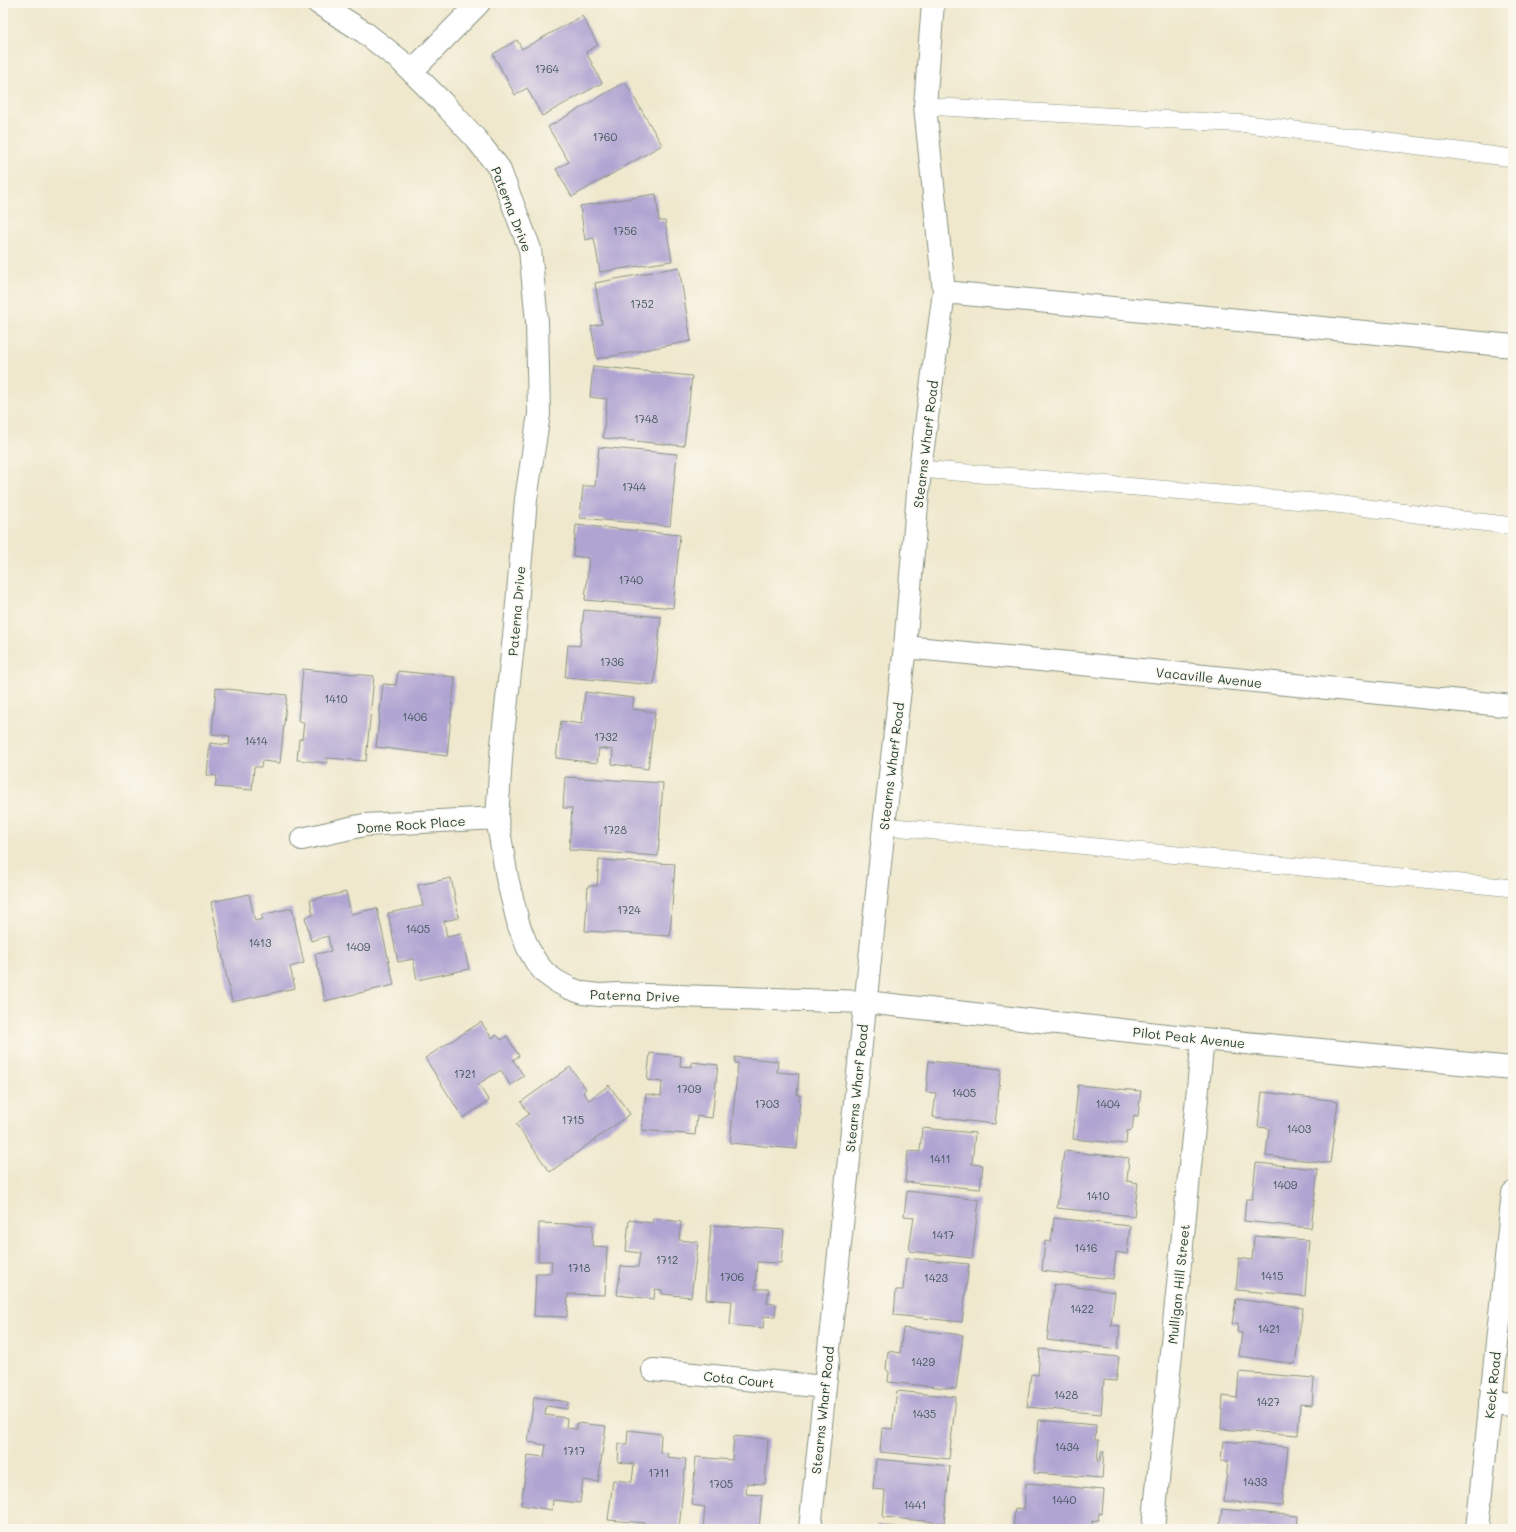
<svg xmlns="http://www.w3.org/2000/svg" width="1516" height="1532" font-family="Mali,sans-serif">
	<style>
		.building { fill: #b0a4d2 }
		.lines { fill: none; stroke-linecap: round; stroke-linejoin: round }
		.service-casing { stroke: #879280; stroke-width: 18 }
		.minor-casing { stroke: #879280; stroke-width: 24 }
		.service { stroke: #fff; stroke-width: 17 }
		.minor { stroke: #fff; stroke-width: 22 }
		.labels { text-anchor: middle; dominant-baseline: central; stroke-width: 3; stroke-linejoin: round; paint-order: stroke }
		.number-label { font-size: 11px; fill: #43575c }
		.street-label { font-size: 13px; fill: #1f3d34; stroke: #fbf7ec }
	</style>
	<rect width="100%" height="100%" fill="#fbf7ec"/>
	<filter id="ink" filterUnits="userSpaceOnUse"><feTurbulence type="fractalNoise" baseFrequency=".025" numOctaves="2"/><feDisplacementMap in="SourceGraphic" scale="8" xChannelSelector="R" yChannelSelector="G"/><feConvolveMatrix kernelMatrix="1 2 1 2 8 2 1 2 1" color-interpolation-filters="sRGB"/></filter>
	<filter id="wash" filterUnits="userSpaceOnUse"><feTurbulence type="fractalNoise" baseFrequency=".012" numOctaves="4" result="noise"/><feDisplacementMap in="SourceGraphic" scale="16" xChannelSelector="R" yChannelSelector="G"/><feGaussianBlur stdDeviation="0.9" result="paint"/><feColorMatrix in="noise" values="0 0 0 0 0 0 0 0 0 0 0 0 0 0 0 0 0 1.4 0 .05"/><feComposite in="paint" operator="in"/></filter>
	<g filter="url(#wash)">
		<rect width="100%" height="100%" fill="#efe8cd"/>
		<g id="blocks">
			<path class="building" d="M582,16L598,45L586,52L602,83L542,116L527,88L515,95L493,54L517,40L522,49Z
				M625,82L662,145L572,197L556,169L569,162L548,127Z
				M656,194L659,221H665L672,261L600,272L594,238L585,240L580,206Z
				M679,267L691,341L597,359L591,326L602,324L595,283Z
				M593,366L692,376L684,446L603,438L607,399L590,397Z
				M599,447L677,454L670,526L580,518L583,486H595Z
				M576,525L680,535L673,608L585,600L589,558L573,556Z
				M584,610L661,617L654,685L565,677L568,645L580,646Z
				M303,669L374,676L366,761L327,758V763L297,760L299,739H302L304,722L298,721Z
				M398,671L455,677L447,756L376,747L383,684L396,685Z
				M216,688L287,695L280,763L262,761L261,767H254L252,790L215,787L217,776L207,775L210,743L229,745L230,736L212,734Z
				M585,692L634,698L632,709L655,712L648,769L612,764L613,750L599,748L597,763L556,758L561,721L582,724Z
				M565,777L663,783L658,856L569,850L572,808H563Z
				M599,860L675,864L670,936L585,931L588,886H597Z
				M451,878L459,918L444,921L447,937L461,934L469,969L417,980L413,959L398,962L388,913L423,906L418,885Z
				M346,892L351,914L377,908L394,985L325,1001L315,954L331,951L328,936L311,941L305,917L313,915L310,900Z
				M249,894L255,921L263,919L261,915L292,908L304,963L290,967L295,988L232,1002L211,902Z
				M481,1022L492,1038L497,1035L501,1040L507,1036L519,1056L513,1060L524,1076L510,1085L501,1070L478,1084L489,1101L463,1118L425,1058Z
				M650,1053L681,1056L680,1066L692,1067V1062L718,1065L712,1118L697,1116L695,1135L642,1130L646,1094L661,1096L662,1082L647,1080Z
				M735,1057L778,1061L777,1072L799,1074L797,1095H800L799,1111H800L797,1149L730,1143L738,1063H735Z
				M929,1061L1001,1069L995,1124L933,1117L936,1093L926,1092Z
				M570,1067L586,1089L583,1092L589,1100L609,1085L630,1114L550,1172L516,1124L529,1114L521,1102Z
				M1078,1085L1141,1091L1138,1116L1134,1115L1132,1130L1127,1131L1126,1144L1073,1139Z
				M1262,1092L1338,1101L1330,1163L1266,1156L1269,1128L1258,1127Z
				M922,1128L975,1133L972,1164L983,1165L980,1189L905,1182L908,1151L920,1152Z
				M1064,1151L1129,1158L1127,1181L1138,1183L1134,1216L1057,1208Z
				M1256,1163L1318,1169L1311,1228L1244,1221L1246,1199H1252Z
				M907,1191L979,1200L972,1258L909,1251L914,1217L904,1216Z
				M653,1218L681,1222L679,1240L698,1242L691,1297L662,1294V1290L655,1289L654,1299L617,1295L621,1266L638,1267L640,1253L626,1251L629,1220L652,1223Z
				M1054,1218L1130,1226L1127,1254L1116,1252L1113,1279L1042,1271L1045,1241L1051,1242Z
				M539,1223L593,1225L592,1246L607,1247L605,1295L568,1294L567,1317L534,1316L536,1273H551L552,1261H538Z
				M711,1225L784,1230L781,1263L757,1262L755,1289H769L767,1303L776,1304L775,1317L764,1316L763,1328L730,1325L732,1301L706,1299Z
				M1254,1236L1309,1240L1305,1296L1236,1290L1239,1258L1252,1260Z
				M906,1258L969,1264L962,1322L894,1315L896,1290H903Z
				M1054,1284L1115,1292L1111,1325L1120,1326L1118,1349L1047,1340Z
				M1236,1299L1303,1308L1295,1364L1239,1356L1242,1333L1237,1332L1238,1324H1232Z
				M903,1328L963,1335L956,1389L888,1382L889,1372L886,1369L888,1351L900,1353Z
				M1040,1349L1119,1357L1116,1381L1104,1380L1101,1414L1027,1407L1031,1374L1038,1375Z
				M1239,1372L1314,1378L1312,1405L1300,1404L1298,1435L1221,1429L1223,1396L1237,1398Z
				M897,1391L956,1397L949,1459L880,1452L882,1428L892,1429Z
				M534,1397L568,1402L567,1409L546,1406L545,1415L567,1418L566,1428L577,1429V1423L606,1426L598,1482L583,1480L580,1503L553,1500L552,1510L521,1505L528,1455L544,1457L546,1445L528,1442Z
				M1039,1420L1096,1425L1095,1440H1099L1097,1461H1100L1102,1451H1104L1102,1478L1034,1473Z
				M628,1430L661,1434L660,1452L668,1453L667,1457L686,1459L679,1529H645V1523L608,1520L613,1480L632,1482L634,1464L618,1462L619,1444H627Z
				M734,1436L768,1439L765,1484L747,1483L746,1494L762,1495L759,1529L703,1528L705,1507L692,1505L696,1457L732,1460Z
				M1223,1441L1288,1447L1282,1506L1224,1501L1228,1461H1221Z
				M876,1459L950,1466L944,1523L883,1517L885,1490L873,1489Z
				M1026,1483L1104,1490L1102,1514L1099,1513L1098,1520L1092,1521V1529H1013L1015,1508L1024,1509Z
				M1222,1509L1298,1516L1297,1529H1219Z
				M878,1525L904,1528V1529H877Z"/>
		</g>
	</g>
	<g filter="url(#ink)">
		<use href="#blocks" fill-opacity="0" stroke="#879280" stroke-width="1"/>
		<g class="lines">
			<defs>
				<path id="service" d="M925,106L1248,124L1513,158
					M920,469L1327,503L1513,526
					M884,826L1513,888"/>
				<path id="minor" d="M318,3L364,32L401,61L444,104L477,140L499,168L530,249L537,322L539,414L526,499L515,627L502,744L497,818L507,878L519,926L528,948L536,962L545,973L556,981L569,988L583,993L599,995L618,994L865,1002L1203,1039L1513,1068
					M412,71L479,3
					M944,292L1513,346
					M905,647L1513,706
					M302,839L364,825L497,818
					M653,1370L825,1387
					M1490,1402L1513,1404
					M810,1529L884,826L905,647L920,469L944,292L925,106L933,3
					M1153,1529L1203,1039
					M1477,1529L1513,1193"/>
			</defs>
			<use href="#service" class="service-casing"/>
			<use href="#minor" class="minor-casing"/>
			<use href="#service" class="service"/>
			<use href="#minor" class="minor"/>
		</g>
	</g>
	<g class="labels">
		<g class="number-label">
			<text x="547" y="68">1764</text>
			<text x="605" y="136">1760</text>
			<text x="625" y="230">1756</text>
			<text x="642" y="303">1752</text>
			<text x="646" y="418">1748</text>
			<text x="634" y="486">1744</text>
			<text x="631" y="579">1740</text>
			<text x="612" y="661">1736</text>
			<text x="336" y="698">1410</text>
			<text x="415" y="716">1406</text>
			<text x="606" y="736">1732</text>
			<text x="256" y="740">1414</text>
			<text x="615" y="829">1728</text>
			<text x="629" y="909">1724</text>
			<text x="418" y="928">1405</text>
			<text x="260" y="942">1413</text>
			<text x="358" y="946">1409</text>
			<text x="465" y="1073">1721</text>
			<text x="689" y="1088">1709</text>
			<text x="964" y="1092">1405</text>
			<text x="767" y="1103">1703</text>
			<text x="1108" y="1103">1404</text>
			<text x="573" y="1119">1715</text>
			<text x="1299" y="1128">1403</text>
			<text x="940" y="1158">1411</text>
			<text x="1285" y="1184">1409</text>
			<text x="1098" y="1195">1410</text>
			<text x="943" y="1234">1417</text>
			<text x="1086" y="1247">1416</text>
			<text x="667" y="1259">1712</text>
			<text x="579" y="1267">1718</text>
			<text x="1272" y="1275">1415</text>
			<text x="732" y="1276">1706</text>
			<text x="936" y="1277">1423</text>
			<text x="1082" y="1308">1422</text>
			<text x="1269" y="1328">1421</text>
			<text x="923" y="1361">1429</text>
			<text x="1066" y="1394">1428</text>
			<text x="1268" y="1401">1427</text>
			<text x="924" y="1413">1435</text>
			<text x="1067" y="1446">1434</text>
			<text x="574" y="1450">1717</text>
			<text x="659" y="1472">1711</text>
			<text x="1255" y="1481">1433</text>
			<text x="721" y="1483">1705</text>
			<text x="1064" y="1499">1440</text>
			<text x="915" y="1504">1441</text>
		</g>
		<g class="street-label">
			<text transform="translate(512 209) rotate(69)">Paterna Drive</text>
			<text transform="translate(925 444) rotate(-83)">Stearns Wharf Road</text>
			<text transform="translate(516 611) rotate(-85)">Paterna Drive</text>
			<text transform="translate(1209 677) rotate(6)">Vacaville Avenue</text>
			<text transform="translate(891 766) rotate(-83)">Stearns Wharf Road</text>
			<text transform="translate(411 824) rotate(-4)">Dome Rock Place</text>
			<text transform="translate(635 995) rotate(2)">Paterna Drive</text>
			<text transform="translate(1189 1037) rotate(6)">Pilot Peak Avenue</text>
			<text transform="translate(856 1088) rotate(-84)">Stearns Wharf Road</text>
			<text transform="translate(1178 1284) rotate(-84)">Mulligan Hill Street</text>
			<text transform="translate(739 1379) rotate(6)">Cota Court</text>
			<text transform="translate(1492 1385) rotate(-84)">Keck Road</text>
			<text transform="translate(822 1410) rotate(-84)">Stearns Wharf Road</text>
		</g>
	</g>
	<rect width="1516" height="1532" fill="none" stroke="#fbf7ec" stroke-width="16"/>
</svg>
